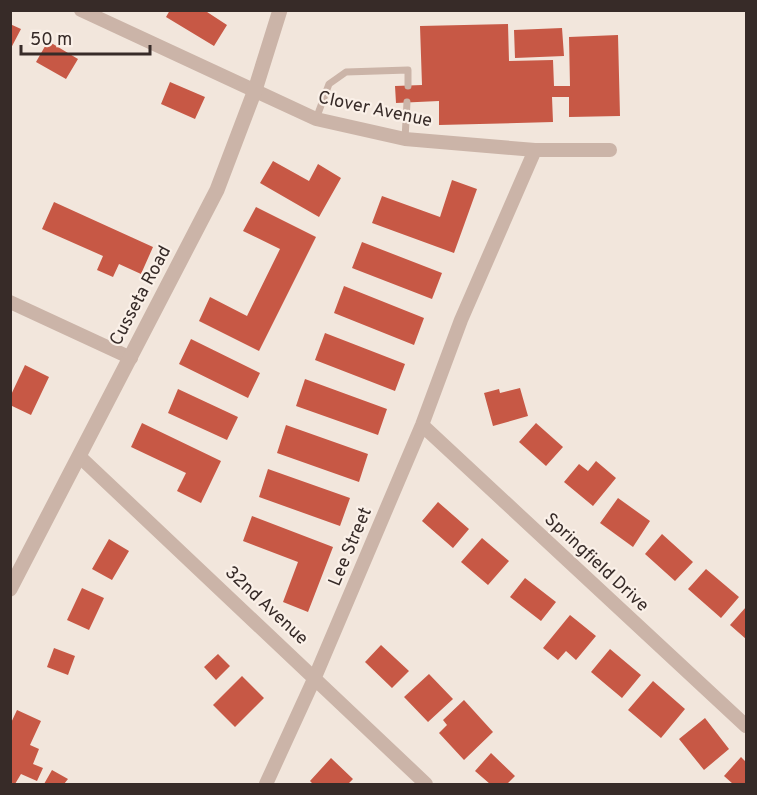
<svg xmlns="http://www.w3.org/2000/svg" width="757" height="795" font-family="Overpass,sans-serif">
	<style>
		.building { fill: #c75845 }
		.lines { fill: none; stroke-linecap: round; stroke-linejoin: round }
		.service { stroke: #cbb4a8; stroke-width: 7 }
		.minor { stroke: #cbb4a8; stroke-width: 14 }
		.tertiary { stroke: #cbb4a8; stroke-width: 15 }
		.labels { text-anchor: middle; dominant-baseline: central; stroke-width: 4.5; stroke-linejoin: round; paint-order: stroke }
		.street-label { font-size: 18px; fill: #372b28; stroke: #faf0e8 }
	</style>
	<rect width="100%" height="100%" fill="#f2e6dc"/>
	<path class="building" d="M170,10H204L227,25L214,46L166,17Z
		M10,24L21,29L10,50Z
		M508,24L509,61L553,60L554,86H570L569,37L618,35L620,116L569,117V97H552L553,122L439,125V101L396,103L395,86L422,85L420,26Z
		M562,28L564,56L515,58L514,30Z
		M48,41L78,59L66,79L36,62Z
		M170,82L205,97L195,119L161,104Z
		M273,161L309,181L318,164L341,178L319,217L260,183Z
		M452,180L477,189L454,253L372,223L382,196L440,217Z
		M54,202L153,247L141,274L119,264L113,277L97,270L103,256L42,229Z
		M256,207L316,237L259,351L199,321L210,297L247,316L280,249L243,231Z
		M362,242L442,273L432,299L352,268Z
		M344,286L424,318L414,345L334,313Z
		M325,333L405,364L395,391L315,360Z
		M191,339L260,373L248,398L179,364Z
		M25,365L49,377L31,415L10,405V397Z
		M305,379L387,409L378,435L296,406Z
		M520,388L528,416L493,426L484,393L499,389L500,393Z
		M178,389L238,417L227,440L168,413Z
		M142,423L221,461L201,503L177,491L186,473L131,447Z
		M536,423L563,447L546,466L519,442Z
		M286,425L368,454L359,482L277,453Z
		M596,461L616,478L593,506L564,482L579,464L588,471Z
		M268,469L350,498L340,526L259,497Z
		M618,498L650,521L633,547L600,523Z
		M438,502L469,529L453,548L422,521Z
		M252,516L333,547L308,612L283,602L298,562L243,541Z
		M662,534L693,562L675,581L645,554Z
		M482,538L509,561L488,585L461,562Z
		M109,539L129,551L112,580L92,569Z
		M706,569L739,597L721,618L688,589Z
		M525,578L556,602L541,621L510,597Z
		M82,588L104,598L89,630L67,620Z
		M746,607V639L730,625Z
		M570,615L596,636L576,660L566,651L558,660L543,648Z
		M381,645L409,671L392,688L365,662Z
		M54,648L75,656L68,675L47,667Z
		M610,649L641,675L622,698L591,672Z
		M218,654L230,666L216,680L204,667Z
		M429,674L453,699L428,722L404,697Z
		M242,676L264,698L235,727L213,705Z
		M653,681L685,709L661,738L628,710Z
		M464,700L493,732L464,760L439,733L447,725L443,720Z
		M17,710L41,721L30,745L39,749L33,764L43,768L37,781L21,774L15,784L10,782V725Z
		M705,718L729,749L704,770L679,739Z
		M491,753L515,776L507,784H490L475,771Z
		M741,757L746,762V784H733L724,776Z
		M331,758L353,779L348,784H313L310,781Z
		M52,770L68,779L64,784H44Z"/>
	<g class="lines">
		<path class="service" d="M316,119L329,84L346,72L408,70V86
			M405,139L407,102"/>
		<path class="minor" d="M81,10L316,119L405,139L535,150L461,320L422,425L315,677L266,784
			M535,150H610
			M10,302L131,358
			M422,425L746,726
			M80,457L426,784"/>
		<path class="tertiary" d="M10,589L217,190L255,90L280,10"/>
	</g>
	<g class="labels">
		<g class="street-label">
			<text transform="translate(375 110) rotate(12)">Clover Avenue</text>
			<text transform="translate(141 296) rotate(-62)">Cusseta Road</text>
			<text transform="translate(351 547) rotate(-67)">Lee Street</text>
			<text transform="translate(596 563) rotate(43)">Springfield Drive</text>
			<text transform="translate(266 606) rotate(43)">32nd Avenue</text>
		</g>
	</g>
	<rect width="757" height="795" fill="none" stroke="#372b28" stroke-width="24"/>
	<path d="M21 45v9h129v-9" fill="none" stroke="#372b28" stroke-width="3"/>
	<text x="30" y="45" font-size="18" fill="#372b28" stroke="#faf0e8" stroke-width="4.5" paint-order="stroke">50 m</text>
</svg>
